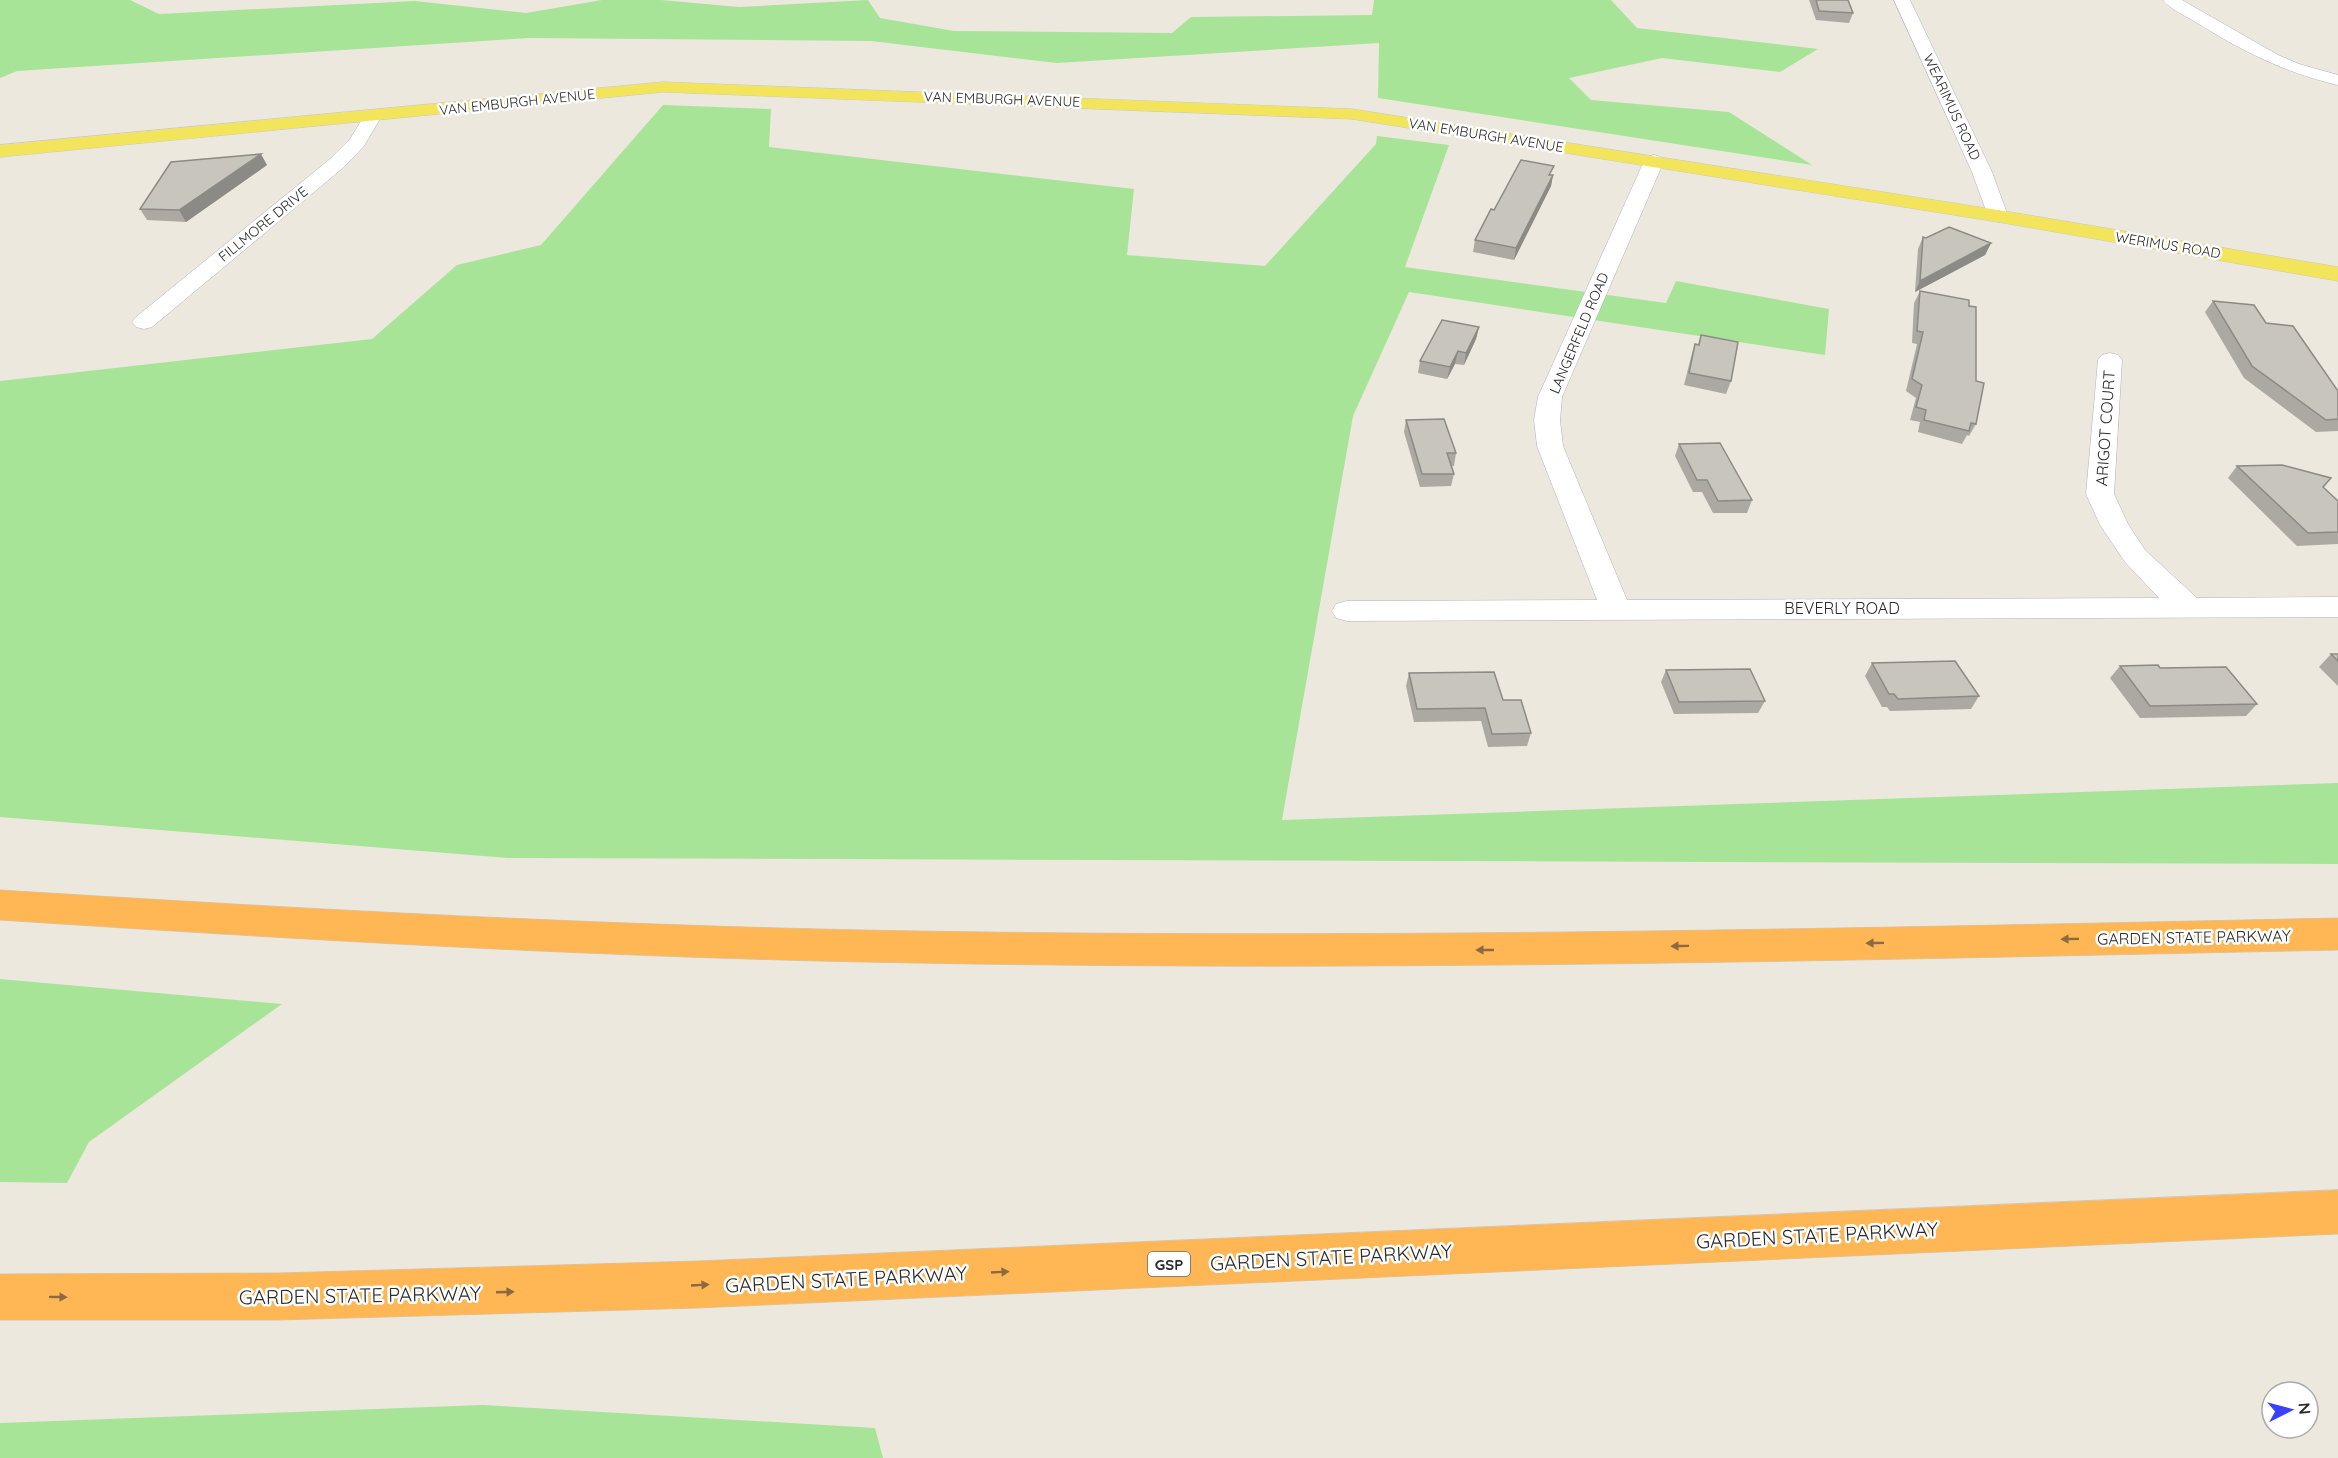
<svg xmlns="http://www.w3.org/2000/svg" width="2338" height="1458" font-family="Quicksand,sans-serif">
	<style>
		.green { fill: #a7e498 }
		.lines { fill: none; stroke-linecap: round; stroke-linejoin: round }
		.minor-casing { stroke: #b1b1bf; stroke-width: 1 }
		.major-casing { stroke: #c8c8c8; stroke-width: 1 }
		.highway-casing { stroke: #c8c8c8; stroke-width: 1 }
		.minor { fill: #fff; fill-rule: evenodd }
		.major { fill: #f2e55c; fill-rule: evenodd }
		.highway { fill: #ffb755; fill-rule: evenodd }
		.wall { fill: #aca9a2 }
		.shaded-wall { fill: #8c8a84 }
		.building { fill: #c8c5bc; stroke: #8c8a84; stroke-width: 1.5 }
		.oneway { fill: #8a6a3e }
		.labels { text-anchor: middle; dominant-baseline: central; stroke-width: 5; stroke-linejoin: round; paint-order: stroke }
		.far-street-label { font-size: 14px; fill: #2b2b2b; stroke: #fff }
		.shield { fill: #fff; stroke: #6b6b6b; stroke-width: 1.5 }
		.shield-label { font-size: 15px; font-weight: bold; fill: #2b2b2b }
		.street-label { font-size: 16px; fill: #2b2b2b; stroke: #fff }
		.near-street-label { font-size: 20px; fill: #2b2b2b; stroke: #fff }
	</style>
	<rect width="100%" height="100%" fill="#ede8dd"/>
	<path class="green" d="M0,0H130L159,14L415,1L526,13L602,0H661L739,7L868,0L880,18L954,31L1172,33L1191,17L1372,15L1374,0H1611L1637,28L1818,49L1780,72L1662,58L1569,78L1591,100L1729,112L1812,165L1378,98L1379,43L1057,63L871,41L529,38L17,71L0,78Z
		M663,105L771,109L769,147L1134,189L1127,255L1265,266L1376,144L1377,136L1449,145L1405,267L1666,303L1676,281L1829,309L1825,355L1409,292L1353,416L1282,820L2338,783V864L508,858L0,817V381L372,339L457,265L541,245Z
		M0,979L282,1004L89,1142L67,1183L0,1182Z
		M483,1405L875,1428L883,1458H0V1423Z"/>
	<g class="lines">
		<defs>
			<path id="minor" d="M1894,0H1910L1992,172L2008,216L2005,220L1998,222L1991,220L1988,216L1972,172Z
				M2163,0H2182L2278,55L2299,64L2338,75V85C2285,73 2240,50 2194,21C2184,15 2170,9 2163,0Z
				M372,112L378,113L381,117L364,146L344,167L152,327L144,329L136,327L132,322L136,317L330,159L350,139L366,113Z
				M1654,155L1661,157L1664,161L1562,397L1560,420L1563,446L1627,600L2159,598L2125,562L2100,525L2086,494L2098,360L2102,355L2110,353L2118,355L2122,360L2114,494L2128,524L2145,550L2197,598L2338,597V617L1347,621L1336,618L1332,611L1336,604L1347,601L1597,600L1537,446L1534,420L1538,397L1644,161L1647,157Z"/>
			<path id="major" d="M663,82L1352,109L1998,210L2338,267V281L1998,222L1352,119L663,92L0,157V145Z"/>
			<path id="highway" d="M0,890C305,909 610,926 916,931C1390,939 1864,928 2338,918V950C1864,960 1390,972 916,963C610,958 305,940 0,920Z
				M2338,1190V1234L698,1308L279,1320H0V1274L279,1273L698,1261Z"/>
		</defs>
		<use href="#minor" class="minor-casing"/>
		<use href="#major" class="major-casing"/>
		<use href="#highway" class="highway-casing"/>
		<use href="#minor" class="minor"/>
		<use href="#major" class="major"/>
		<use href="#highway" class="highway"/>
	</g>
	<path class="wall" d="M1809,0H1848L1853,13L1849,23L1816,20Z
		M267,165L186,222L147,220L140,209Z
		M1552,175H1553L1551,186L1514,260L1473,252L1475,240L1494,210Z
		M1923,237L1926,238L1991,243L1985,255L1915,292L1918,249Z
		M1920,291L1976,424L1969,436L1967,435L1962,444L1918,432L1920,422L1910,420L1916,398L1906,391L1917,344L1912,343L1914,303Z
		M2213,301L2266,323L2338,391V431L2316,432L2244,378L2205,312Z
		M1479,327L1476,339L1464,365L1455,364L1447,379L1418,373L1420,361Z
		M1701,335L1731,381L1726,394L1684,385L1691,357L1695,344L1698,345Z
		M1406,420L1456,453L1454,466H1451L1454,474L1451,486L1420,487L1404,432Z
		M1679,444L1752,500L1747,513H1713L1702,492H1693L1675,456Z
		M2237,466L2331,478L2323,488L2338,501V544L2297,546L2228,478Z
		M2331,654H2338V686L2319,667Z
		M1872,663L1979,696L1971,709L1890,711L1887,707H1882L1865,676Z
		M2120,666L2160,668L2257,704L2246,716L2140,718L2110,678Z
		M1666,670L1765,701L1758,713L1674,714L1661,682Z
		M1409,673L1503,700L1531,733L1527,746L1488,747L1481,721L1414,722L1406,686Z"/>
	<path class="shaded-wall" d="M261,154L267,165L186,222L179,210Z
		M1553,175L1551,186L1514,260L1516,248Z
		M1991,243L1985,255L1915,292L1920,281Z
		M1479,327L1476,339L1464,365L1466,353Z
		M1458,351L1455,364L1447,379L1450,367Z"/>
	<path class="building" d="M1816,0H1848L1853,13L1819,11Z
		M261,154L179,210L140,209L171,162Z
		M1521,160L1554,166L1549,175H1553L1516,248L1475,240L1491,209L1494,210Z
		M1949,227L1991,243L1920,281L1923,237L1926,238Z
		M1920,291L1969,300V306L1976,307V381L1984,383L1976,424L1971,423L1969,431L1924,420L1926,410L1916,407L1922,385L1912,379L1923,332L1917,331Z
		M2213,301L2254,305L2266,323L2293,326L2338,391V419L2326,420L2252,366Z
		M1442,320L1479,327L1466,353L1458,351L1450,367L1420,361Z
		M1701,335L1738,342L1731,381L1689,373L1695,344L1699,345Z
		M1444,419L1456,453H1447L1454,474H1422L1406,420Z
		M1720,443L1752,500L1718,501L1707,480H1697L1679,444Z
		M2282,465L2331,478L2323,487L2338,501V532L2308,533L2237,466Z
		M2331,654H2338V661Z
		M1955,661L1979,696L1898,699L1894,694H1889L1872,663Z
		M2158,665L2160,668L2226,667L2257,704L2150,706L2120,666Z
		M1750,669L1765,701L1679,702L1666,670Z
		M1494,672L1503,700H1521L1531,733L1492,734L1485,708L1417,709L1409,673Z"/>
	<defs><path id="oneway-solid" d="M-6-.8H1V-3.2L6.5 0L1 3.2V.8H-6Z" transform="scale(1.5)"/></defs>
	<g class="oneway">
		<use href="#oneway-solid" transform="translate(2070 939) rotate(179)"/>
		<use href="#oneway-solid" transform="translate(1875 943) rotate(179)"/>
		<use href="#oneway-solid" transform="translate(1680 946) rotate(179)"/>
		<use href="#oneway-solid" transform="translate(1485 950) rotate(180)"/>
		<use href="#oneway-solid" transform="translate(1000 1272) rotate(-3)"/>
		<use href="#oneway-solid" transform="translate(700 1285) rotate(-3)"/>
		<use href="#oneway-solid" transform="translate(505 1292) rotate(-2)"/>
		<use href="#oneway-solid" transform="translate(58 1297) rotate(1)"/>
	</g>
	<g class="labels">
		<g class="far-street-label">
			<text transform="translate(1002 99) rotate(2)">VAN EMBURGH AVENUE</text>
			<text transform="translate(517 102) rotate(-6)">VAN EMBURGH AVENUE</text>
			<text transform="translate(1952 107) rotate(65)">WEARIMUS ROAD</text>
			<text transform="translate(1486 135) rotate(9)">VAN EMBURGH AVENUE</text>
			<text transform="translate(263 224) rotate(-39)">FILLMORE DRIVE</text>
			<text transform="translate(2168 245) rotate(9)">WERIMUS ROAD</text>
			<text transform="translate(1579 333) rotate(-67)">LANGERFELD ROAD</text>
		</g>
		<rect class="shield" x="1148" y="1252" width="42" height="24" rx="4.5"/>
		<g class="shield-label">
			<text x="1169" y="1264">GSP</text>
		</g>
		<g class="street-label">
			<text transform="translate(2105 428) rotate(-86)">ARIGOT COURT</text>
			<text x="1842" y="608">BEVERLY ROAD</text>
			<text transform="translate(2194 937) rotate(-1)">GARDEN STATE PARKWAY</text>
		</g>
		<g class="near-street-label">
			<text transform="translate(1817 1235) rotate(-3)">GARDEN STATE PARKWAY</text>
			<text transform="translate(1331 1257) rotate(-3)">GARDEN STATE PARKWAY</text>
			<text transform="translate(846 1279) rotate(-3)">GARDEN STATE PARKWAY</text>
			<text transform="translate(360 1295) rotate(-1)">GARDEN STATE PARKWAY</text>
		</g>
	</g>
	<g transform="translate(2290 1410) rotate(84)"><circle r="28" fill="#ffffff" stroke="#aaaaaa" stroke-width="1.5"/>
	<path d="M0-4.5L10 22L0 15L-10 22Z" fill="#3a42fc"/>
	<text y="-9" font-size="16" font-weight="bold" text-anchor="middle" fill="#2b2b2b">N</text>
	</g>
</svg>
